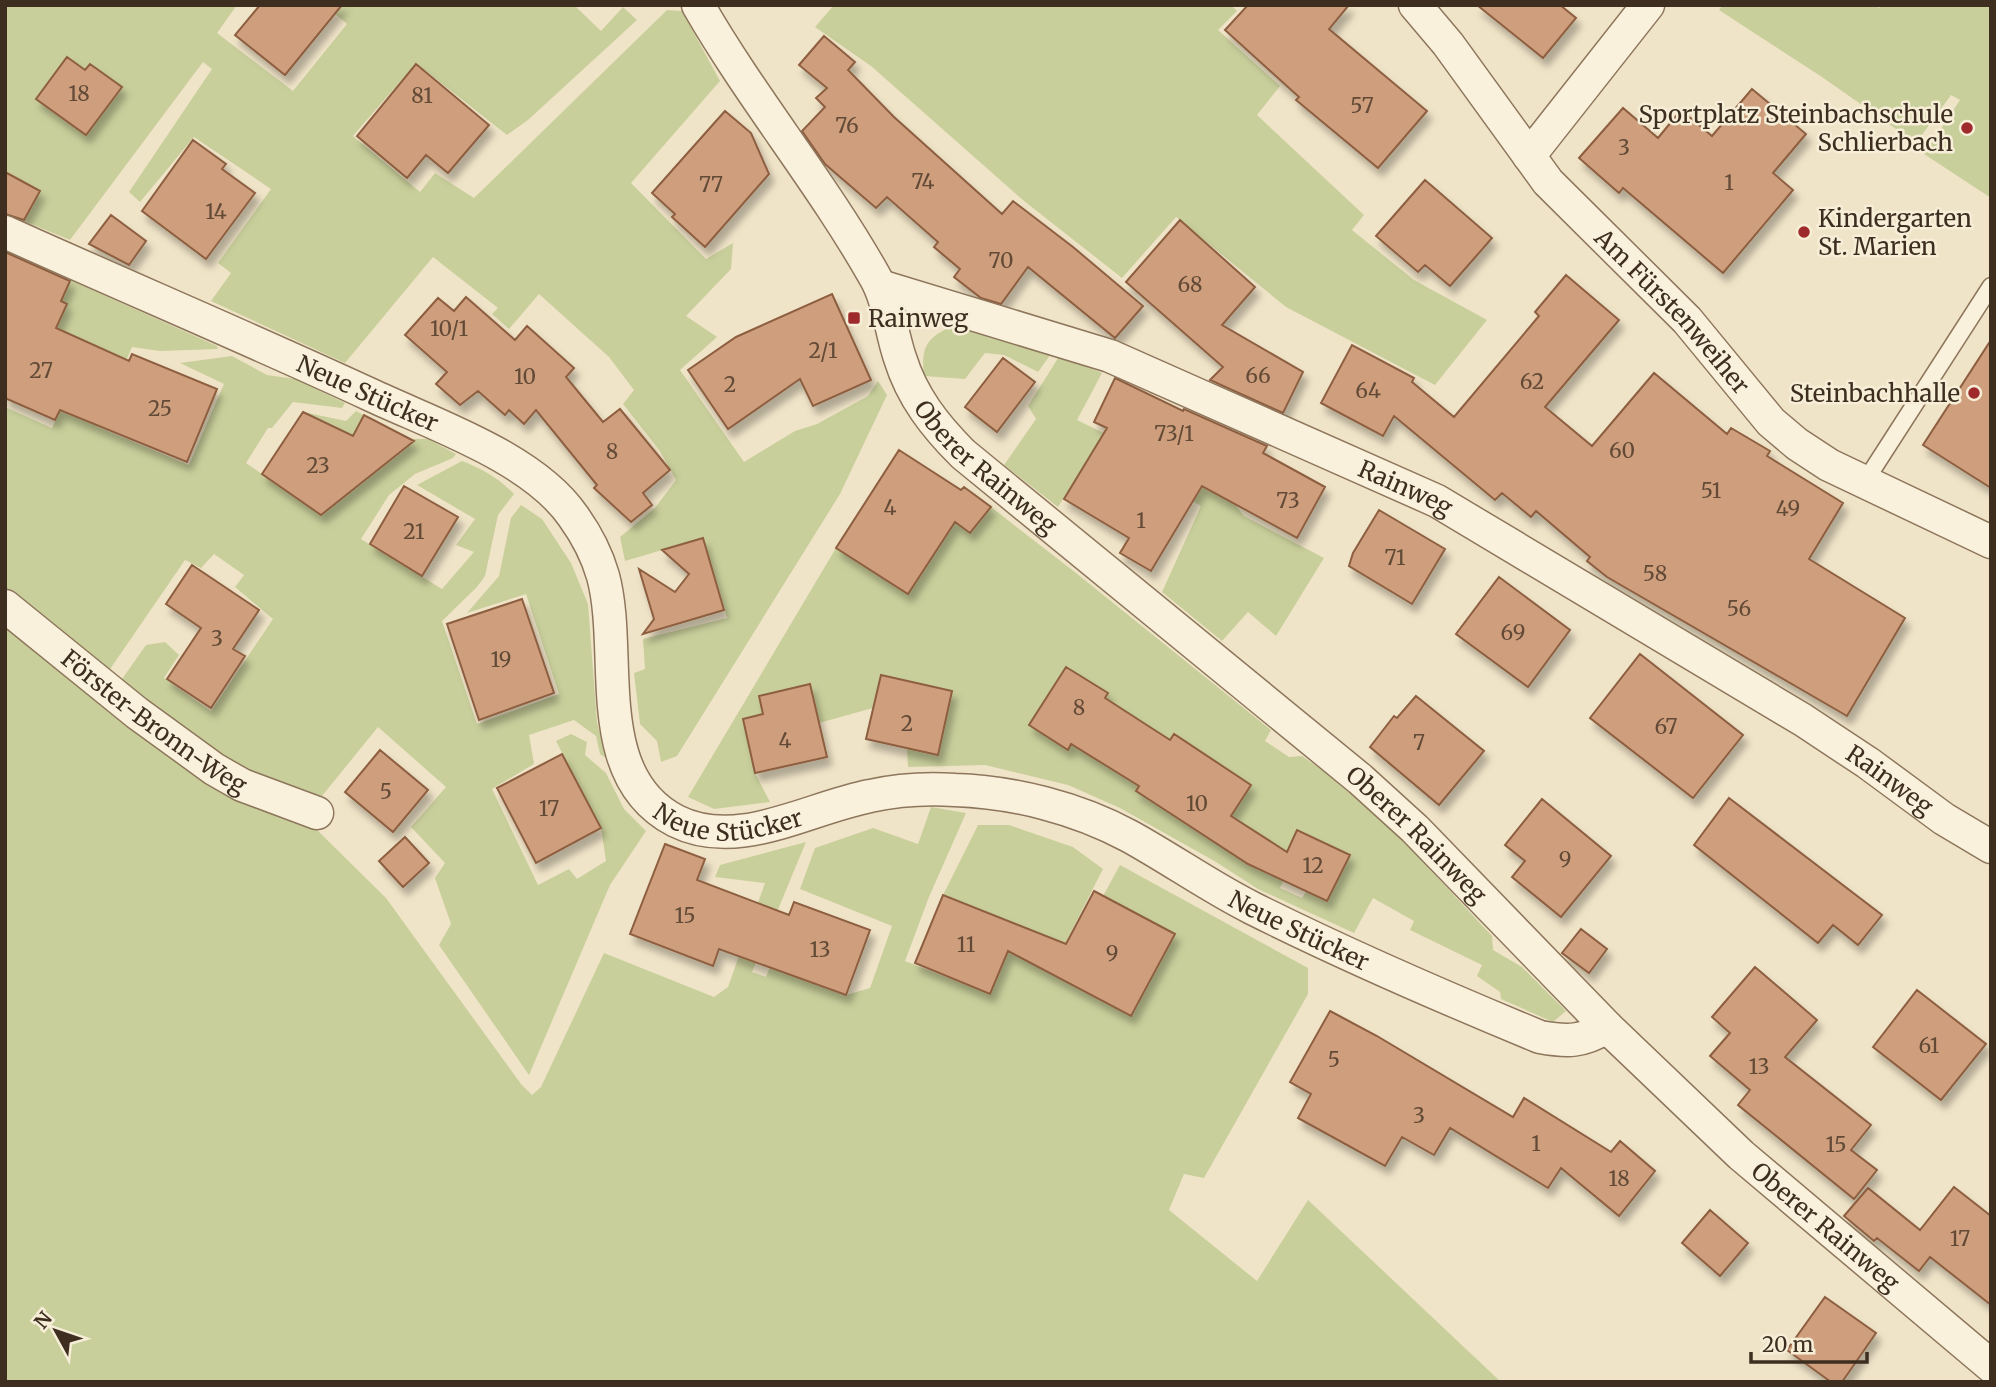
<svg xmlns="http://www.w3.org/2000/svg" width="1996" height="1387" font-family="Merriweather,serif">
	<style>
		.green { fill: #c9cf9b; fill-rule: evenodd }
		.building { fill: #cf9f7d; stroke: #8d5f41; stroke-width: 2; filter: url(#shadow) }
		.lines { fill: none; stroke-linecap: round; stroke-linejoin: round }
		.service-casing { stroke: #8d765c; stroke-width: 19 }
		.minor-casing { stroke: #8d765c; stroke-width: 35 }
		.service { stroke: #faf1dc; stroke-width: 16 }
		.minor { stroke: #faf1dc; stroke-width: 32 }
		.poi-dot { fill: #9e2a2b; stroke: #f7eed8; stroke-width: 2.5 }
		.labels { text-anchor: middle; dominant-baseline: central; stroke-width: 5; stroke-linejoin: round; paint-order: stroke }
		.number-label { font-size: 21px; fill: #624a37 }
		.poi-label { font-size: 24px; fill: #3d2e20; stroke: #f7eed8; text-anchor: end }
		.street-label { font-size: 24px; fill: #3d2e20; stroke: #f7eed8 }
	</style>
	<defs>
		<filter id="shadow"><feDropShadow dx="4.5" dy="8" stdDeviation="3.5" flood-color="#0004"/></filter>
	</defs>
	<rect width="100%" height="100%" fill="#f0e4c8"/>
	<path class="green" d="M5,5H237L217,33L293,91L347,24L325,5H574L601,31L623,7L637,20L528,120L507,135L416,63L353,136L420,192L435,173L474,198L667,10L682,11L720,81L631,183L706,259L733,243L731,269L686,316L717,337L680,370L744,462L795,431L817,424L868,396L878,381L887,395L840,494L677,756L661,762L657,741L640,724L634,673L645,669L643,639L727,618L703,538L625,561L620,537L655,508L676,480L660,451L623,404L634,390L609,357L539,294L509,329L492,314L498,308L433,257L345,363L211,301L231,273L218,263L271,189L194,137L140,202L129,192L212,69L203,62L70,240L24,221L40,191L5,172ZM90,64L121,87L86,135L36,99L85,70Z
		M834,5H1231L1237,11L1218,30L1280,86L1257,115L1364,215L1352,230L1414,280L1487,320L1435,385L1286,307L1176,217L1122,278L1024,201L871,66L815,27Z
		M1723,5H1874L1879,8L1881,5H1991V198L1924,154L1960,100L1951,95L1916,143L1822,77L1719,10Z
		M70,280L217,346L218,349L160,351L132,347L98,427L189,465L224,384L180,363L232,356L267,375L295,379L345,403L342,408L293,402L272,428H268L246,463L321,515L353,489L374,455L341,430L303,412L346,421L356,411L410,439H428L456,454L453,458L415,474L389,495L361,539L442,589L474,552L456,545L475,519L417,485L462,461C481,468 500,479 514,494L498,515L485,576L477,587L442,621L477,724L559,694L526,594L467,613L499,576L511,518L521,505L542,519L571,563L588,604L597,722L606,758L600,754L596,736L574,720L529,735L534,764L492,789L538,885L569,869L577,879L606,861L601,828L556,741L571,734L587,742L585,755L606,773L624,809L646,831L610,885L529,1075L439,945L451,924L435,878L445,863L411,827L446,787L378,727L322,796L244,776L192,743L122,679L146,645L165,642L179,655L164,678L211,711L273,619L235,587L244,575L214,554L201,568L185,560L106,675L5,592V407L52,428L90,344L56,328L67,304L61,301Z
		M950,327L972,328L1051,354L1038,372L1004,355L985,353L965,379L924,376C921,349 925,339 950,327Z
		M1060,355L1102,373L1077,420L1226,493L1244,516L1324,558L1276,636L1248,612L1222,641L1162,592L1201,506L1097,446L1058,507L1004,465L1036,419L1028,406Z
		M991,507L1076,573L1271,730L1265,741L1289,757L1302,756L1326,773L1395,832L1492,936L1493,950L1522,967L1566,1011L1553,1022L1501,999L1500,992L1477,976L1482,965L1410,930L1414,921L1373,898L1354,933L1258,889L1216,862L1120,808L1068,785L985,765L908,767L907,747L938,754L952,691L881,675L873,708L819,723L810,684L763,714L743,720L755,773L770,802L714,809L688,797L836,548L908,594L930,560L948,516L970,533ZM1066,667L1108,694L1068,750L1029,725ZM1173,734L1251,785L1231,816L1247,826L1229,852L1136,791ZM1297,830L1349,855L1327,901L1306,892L1302,898L1280,888L1284,880L1276,876Z
		M5,618L314,827L386,898L521,1084L532,1095L541,1087L604,953L714,997L728,987L765,883L715,877L720,865L806,842L752,972L766,977L770,967L846,995L870,988L892,926L800,889L815,848L873,828L918,844L931,807L966,813L929,897L905,961L990,994L1018,925L943,895L978,825H1009L1073,847L1103,869L1050,973L1103,896L1120,865L1308,968V994L1204,1178L1184,1174L1169,1210L1257,1281L1308,1200L1501,1382H5Z"/>
	<path class="building" d="M260,5H342L285,75L235,35Z
		M1248,5H1349L1329,29L1427,111L1378,168L1296,100L1299,97L1225,30Z
		M1477,5H1560L1576,18L1543,58Z
		M824,36L855,62L848,70L894,117L1002,214L1013,201L1073,247L1143,306L1115,338L1028,267L1001,304L981,298L954,277L960,269L934,247L938,242L887,197L876,208L825,164L802,131L825,107L816,98L827,88L799,65Z
		M67,57L85,70L90,64L122,87L86,135L36,99Z
		M416,64L489,125L448,173L426,155L407,178L357,136Z
		M1752,89L1806,134L1773,173L1793,190L1723,273L1623,188L1619,193L1579,158L1623,108L1658,138L1681,110L1712,136Z
		M725,111L751,133L769,174L705,247L672,217L675,214L652,193Z
		M193,140L226,164L222,169L255,193L206,259L142,211Z
		M5,172L40,191L24,220L5,214Z
		M1425,180L1492,238L1450,286L1425,265L1418,272L1376,236Z
		M111,215L146,241L129,265L89,244Z
		M1180,220L1255,287L1222,325L1303,372L1283,413L1210,380L1223,367L1126,282Z
		M5,252L70,281L61,301L67,304L56,328L129,361L132,354L217,389L187,462L60,410L55,420L5,398Z
		M1566,275L1619,320L1545,407L1592,446L1654,373L1727,434L1731,428L1770,451L1767,456L1843,503L1809,559L1905,618L1847,716L1607,577L1587,561L1590,557L1536,511L1531,517L1502,493L1495,500L1394,416L1383,436L1321,403L1352,345L1414,378L1412,382L1454,417L1539,316L1535,312Z
		M832,294L871,380L813,406L800,379L728,429L688,370L736,337Z
		M466,297L515,340L527,326L574,368L566,377L603,422L620,409L670,470L643,493L652,505L631,522L594,488L597,485L536,410L524,424L509,410L505,415L478,391L460,405L436,384L447,372L405,335L438,298L454,311Z
		M1991,340V488L1923,445Z
		M1003,358L1035,382L997,432L965,407Z
		M1115,378L1183,411L1184,409L1267,446L1263,453L1325,487L1297,538L1202,486L1151,571L1120,553L1129,538L1064,499L1107,428L1094,422Z
		M303,412L353,436L364,415L414,441L321,515L262,474Z
		M899,450L961,490L964,487L991,507L970,533L955,522L908,594L836,548Z
		M404,486L458,517L422,576L370,544Z
		M1379,510L1445,549L1412,604L1349,566L1353,553Z
		M703,538L724,610L643,634L654,619L639,569L675,592L689,574L662,550Z
		M192,565L259,610L233,649L245,656L211,708L167,679L201,628L166,604Z
		M1499,577L1570,630L1528,687L1456,634Z
		M522,599L554,693L479,720L447,624Z
		M1640,654L1743,735L1693,798L1590,718Z
		M1066,667L1108,693L1105,698L1170,740L1174,734L1251,785L1231,816L1287,852L1297,830L1350,855L1327,901L1248,864L1136,791L1139,786L1071,744L1068,750L1029,725Z
		M881,675L952,691L938,755L866,739Z
		M810,684L827,757L755,773L743,719L763,714L759,696Z
		M1416,696L1484,751L1439,805L1370,747L1394,716L1397,718Z
		M380,750L428,790L393,832L345,792Z
		M562,754L601,828L536,863L497,788Z
		M1729,798L1882,915L1858,945L1833,925L1818,943L1694,845Z
		M1542,799L1611,856L1561,917L1512,877L1525,861L1505,845Z
		M405,837L429,863L403,887L379,861Z
		M665,844L705,859L697,880L789,915L794,902L870,930L846,995L719,949L713,966L630,934Z
		M1094,891L1175,934L1131,1016L1008,951L990,994L915,963L943,895L1066,944Z
		M1581,929L1607,949L1589,973L1562,953Z
		M1755,967L1817,1020L1785,1057L1871,1125L1851,1150L1877,1170L1854,1199L1738,1105L1750,1090L1710,1056L1730,1033L1712,1017Z
		M1917,990L1986,1044L1941,1100L1873,1047Z
		M1330,1011L1377,1036L1513,1117L1524,1098L1611,1152L1620,1141L1655,1171L1619,1216L1561,1168L1548,1188L1450,1128L1434,1155L1402,1137L1385,1166L1298,1118L1311,1094L1290,1082Z
		M1954,1187L1991,1216V1305L1930,1257L1919,1271L1877,1238L1874,1241L1844,1216L1868,1188L1920,1230Z
		M1710,1210L1748,1243L1720,1276L1682,1243Z
		M1825,1297L1876,1333L1842,1382H1831L1787,1350Z"/>
	<g class="lines">
		<defs>
			<path id="service" d="M1864,483L1991,286"/>
			<g id="minor">
				<path id="s1" d="M698,5C752,99 822,183 875,277C889,301 891,332 900,358C912,397 935,426 963,454L1360,779L1415,829L1607,1027L1741,1155L1991,1366"/>
				<path id="s2" d="M1415,5L1448,44L1548,182L1687,320L1771,422L1797,444L1829,465L1991,542"/>
				<path d="M1529,156L1648,5"/>
				<path id="s3" d="M5,232C127,287 250,339 371,395C435,425 533,458 573,516C586,534 597,555 603,576C624,653 588,776 676,821C738,852 808,808 870,796C897,790 927,788 955,790C1014,792 1077,808 1129,836C1171,859 1210,887 1252,908C1346,955 1443,997 1540,1037C1568,1042 1582,1042 1607,1027"/>
				<path id="s4" d="M880,286L1110,356L1437,501L1803,720L1868,763L1944,819L1991,847"/>
				<path id="s5" d="M5,606L137,713L214,769L242,785L317,813"/>
			</g>
		</defs>
		<use href="#service" class="service-casing"/>
		<use href="#minor" class="minor-casing"/>
		<use href="#service" class="service"/>
		<use href="#minor" class="minor"/>
	</g>
	<g class="poi-dot">
		<circle cx="1967" cy="128" r="7"/>
		<circle cx="1804" cy="232" r="7"/>
		<rect x="847" y="311" width="14" height="14" rx="3.5"/>
		<circle cx="1974" cy="393" r="7"/>
	</g>
	<g class="labels">
		<g class="number-label">
			<text x="79" y="93">18</text>
			<text x="422" y="95">81</text>
			<text x="1362" y="105">57</text>
			<text x="847" y="125">76</text>
			<text x="1624" y="147">3</text>
			<text x="923" y="181">74</text>
			<text x="1729" y="182">1</text>
			<text x="711" y="184">77</text>
			<text x="216" y="211">14</text>
			<text x="1001" y="260">70</text>
			<text x="1190" y="284">68</text>
			<text x="449" y="328">10/1</text>
			<text x="823" y="350">2/1</text>
			<text x="41" y="370">27</text>
			<text x="1258" y="375">66</text>
			<text x="525" y="376">10</text>
			<text x="1532" y="381">62</text>
			<text x="730" y="384">2</text>
			<text x="1368" y="390">64</text>
			<text x="160" y="408">25</text>
			<text x="1174" y="433">73/1</text>
			<text x="1622" y="450">60</text>
			<text x="612" y="451">8</text>
			<text x="318" y="465">23</text>
			<text x="1711" y="490">51</text>
			<text x="1288" y="500">73</text>
			<text x="890" y="507">4</text>
			<text x="1788" y="508">49</text>
			<text x="1141" y="520">1</text>
			<text x="414" y="531">21</text>
			<text x="1395" y="557">71</text>
			<text x="1655" y="573">58</text>
			<text x="1739" y="608">56</text>
			<text x="1513" y="632">69</text>
			<text x="217" y="638">3</text>
			<text x="501" y="659">19</text>
			<text x="1079" y="707">8</text>
			<text x="907" y="723">2</text>
			<text x="1666" y="726">67</text>
			<text x="785" y="740">4</text>
			<text x="1419" y="742">7</text>
			<text x="386" y="791">5</text>
			<text x="1197" y="803">10</text>
			<text x="549" y="808">17</text>
			<text x="1565" y="859">9</text>
			<text x="1313" y="865">12</text>
			<text x="685" y="915">15</text>
			<text x="966" y="944">11</text>
			<text x="820" y="949">13</text>
			<text x="1112" y="953">9</text>
			<text x="1929" y="1045">61</text>
			<text x="1334" y="1059">5</text>
			<text x="1759" y="1066">13</text>
			<text x="1419" y="1115">3</text>
			<text x="1536" y="1143">1</text>
			<text x="1836" y="1144">15</text>
			<text x="1619" y="1178">18</text>
			<text x="1960" y="1238">17</text>
		</g>
		<g class="poi-label">
			<text x="1953" y="114">Sportplatz Steinbachschule<tspan x="1953" dy="28">Schlierbach</tspan></text>
			<text x="1818" y="218" text-anchor="start">Kindergarten<tspan x="1818" dy="28">St. Marien</tspan></text>
			<text x="868" y="318" text-anchor="start">Rainweg</text>
			<text x="1960" y="393">Steinbachhalle</text>
		</g>
		<g class="street-label">
			<text stroke="none"><textPath href="#s2" startOffset="401">Am Fürstenweiher</textPath></text>
			<text stroke="none"><textPath href="#s3" startOffset="397">Neue Stücker</textPath></text>
			<text stroke="none"><textPath href="#s1" startOffset="551">Oberer Rainweg</textPath></text>
			<text stroke="none"><textPath href="#s4" startOffset="564">Rainweg</textPath></text>
			<text stroke="none"><textPath href="#s5" startOffset="189">Förster-Bronn-Weg</textPath></text>
			<text stroke="none"><textPath href="#s4" startOffset="1130">Rainweg</textPath></text>
			<text stroke="none"><textPath href="#s3" startOffset="1027">Neue Stücker</textPath></text>
			<text stroke="none"><textPath href="#s1" startOffset="1118">Oberer Rainweg</textPath></text>
			<text stroke="none"><textPath href="#s3" startOffset="1636">Neue Stücker</textPath></text>
			<text stroke="none"><textPath href="#s1" startOffset="1685">Oberer Rainweg</textPath></text>
		</g>
	</g>
	<rect width="1996" height="1387" fill="none" stroke="#3d2e20" stroke-width="14"/>
	<g transform="translate(56 1331) rotate(310)" stroke="#f7eed8" stroke-width="5" paint-order="stroke">
	<path d="M0-5L12 26L0 18L-12 26Z" fill="#3d2e20"/>
	<text y="-10" font-size="19" font-weight="bold" text-anchor="middle" fill="#3d2e20">N</text>
	</g>
	<path d="M1751 1352v10h116v-10" fill="none" stroke="#3d2e20" stroke-width="3.5"/>
	<text x="1762" y="1352" font-size="21" fill="#3d2e20" stroke="#f7eed8" stroke-width="5" paint-order="stroke">20 m</text>
</svg>
